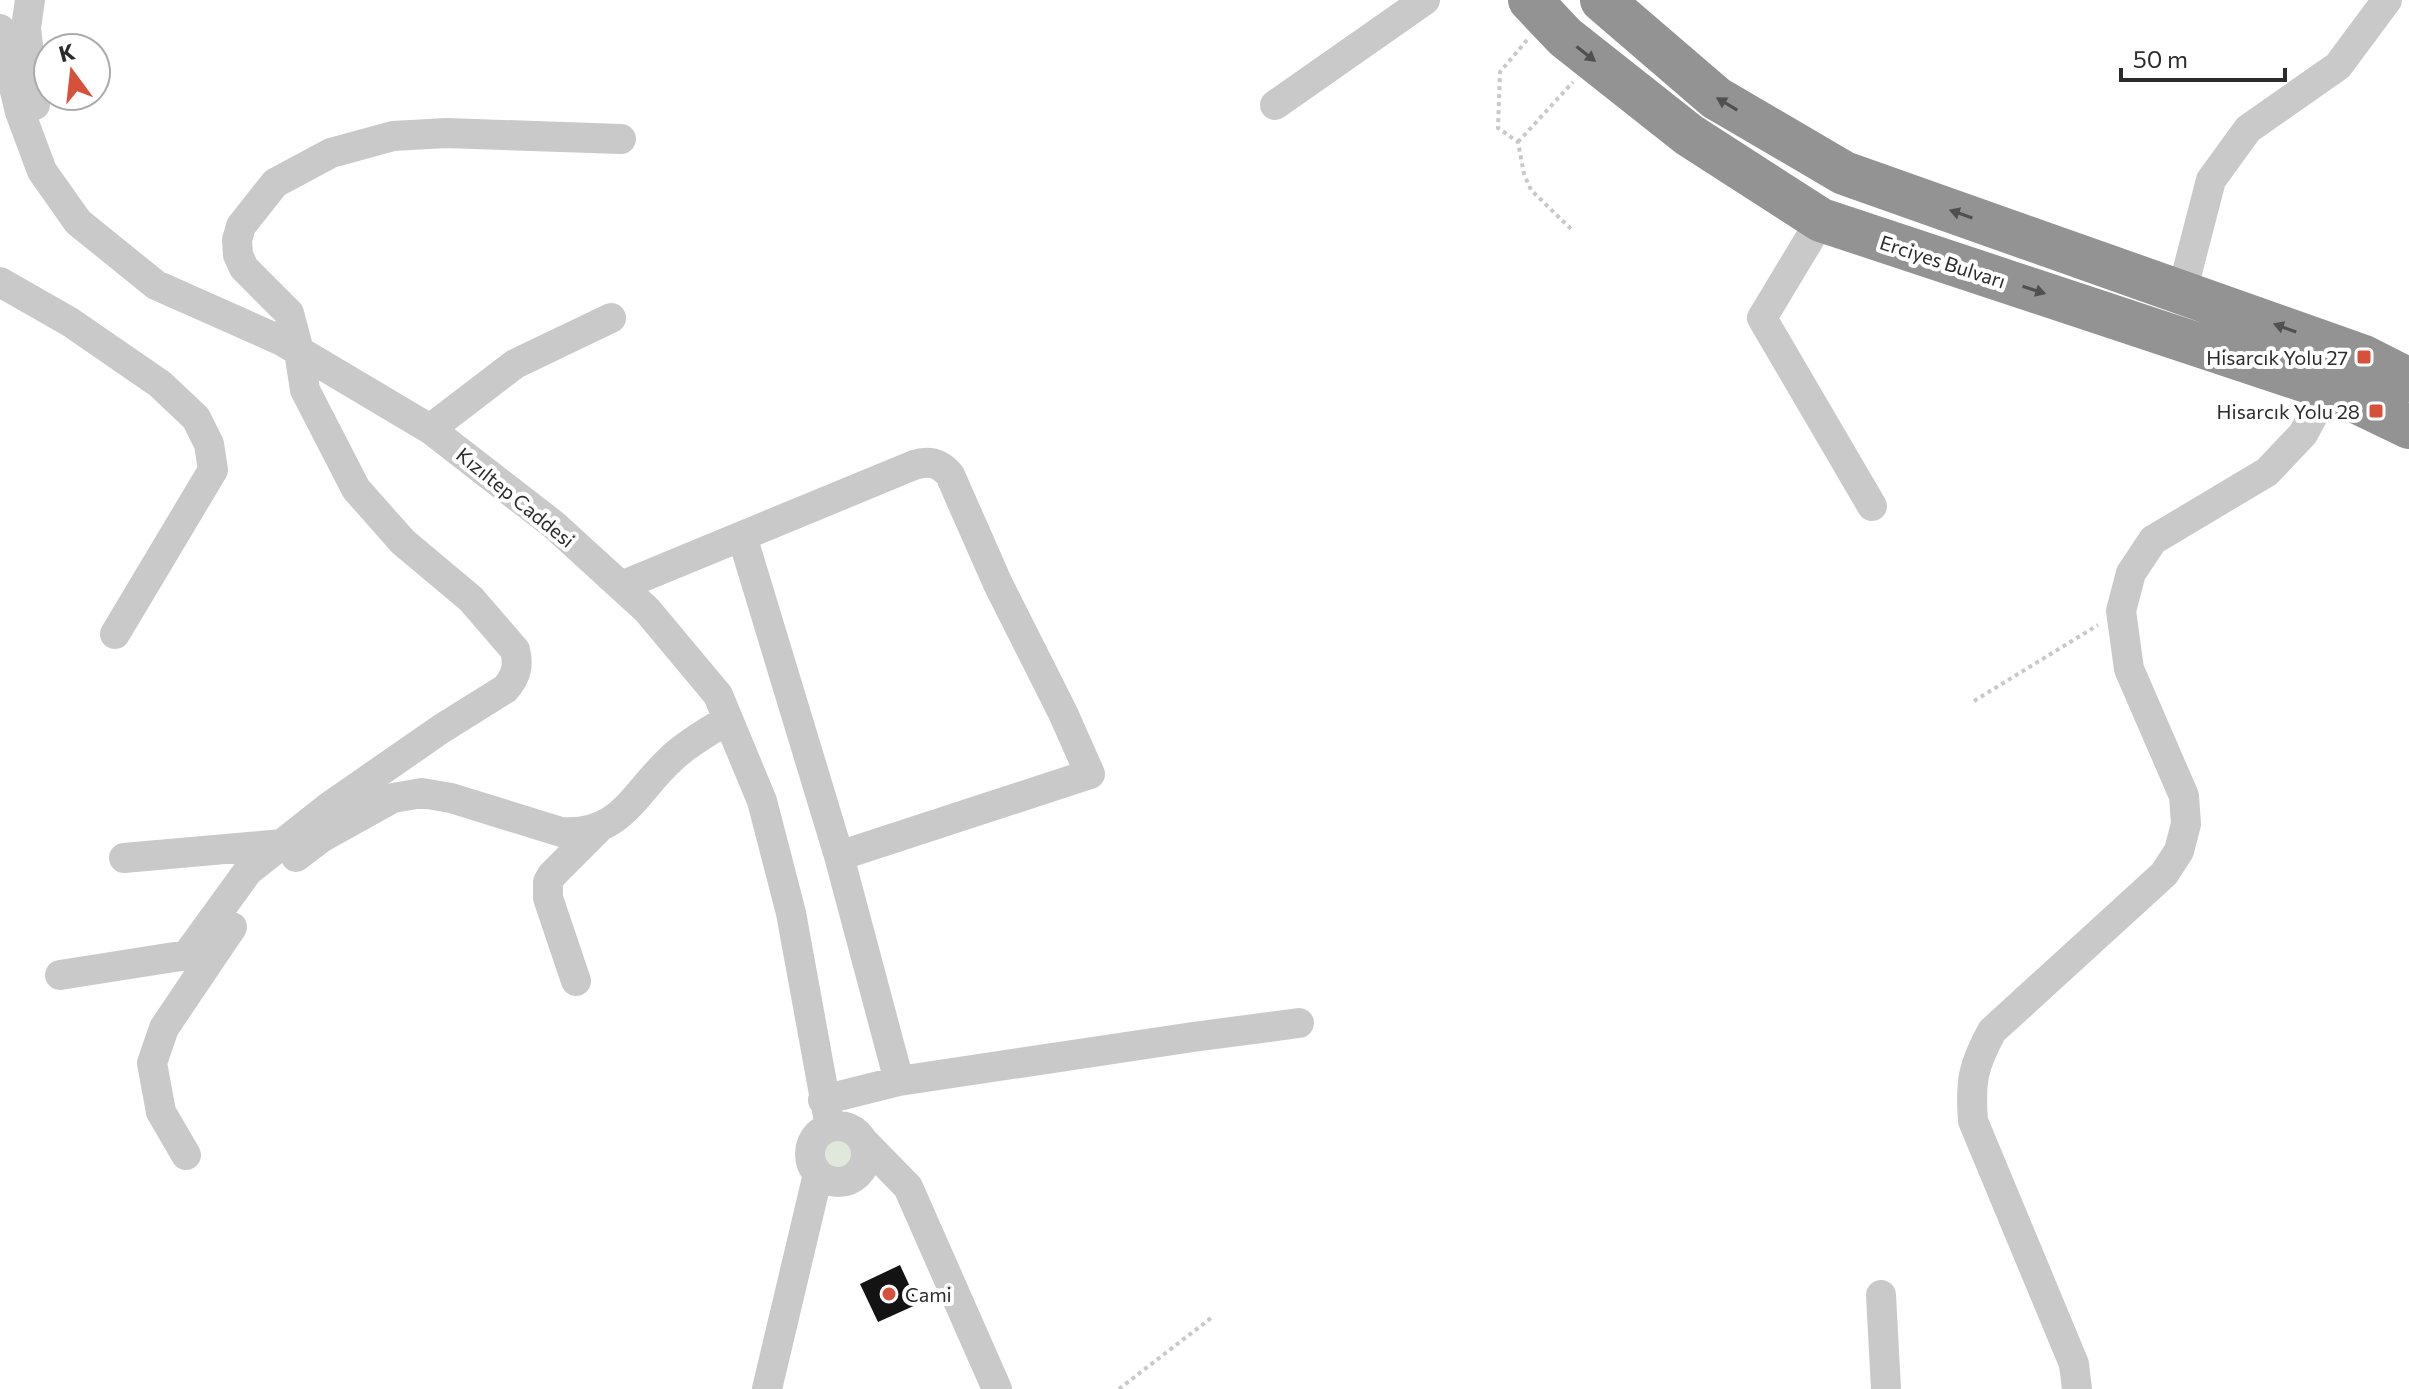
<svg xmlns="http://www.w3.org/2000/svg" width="2409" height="1389" font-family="Commissioner,sans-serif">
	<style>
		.green { fill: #dfe8da }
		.building { fill: #131313 }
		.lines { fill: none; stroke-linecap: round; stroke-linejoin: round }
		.path { stroke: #c9c9c9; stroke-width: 4; stroke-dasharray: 4 4; stroke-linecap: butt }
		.minor { stroke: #c9c9c9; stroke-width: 30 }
		.highway { stroke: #939393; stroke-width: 44 }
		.oneway { fill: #505050 }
		.poi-dot { fill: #d6503a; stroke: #fff; stroke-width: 3 }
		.labels { text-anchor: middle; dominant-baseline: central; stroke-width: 8; stroke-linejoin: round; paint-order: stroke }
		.street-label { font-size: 20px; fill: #2c2c2c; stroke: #fff }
		.poi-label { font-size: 20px; fill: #2c2c2c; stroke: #fff; text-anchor: end }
	</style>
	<rect width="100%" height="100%" fill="#fff"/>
	<path class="green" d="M822 1154a16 16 0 1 1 32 0a16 16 0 1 1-32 0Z"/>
	<path class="building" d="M900,1265L918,1304L878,1322L860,1284Z"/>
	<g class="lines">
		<path class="path" d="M1527,40L1500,72L1498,128L1518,142L1524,174L1531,190L1572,230
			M1518,142L1573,82
			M1974,701L2098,625
			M1119,1389L1211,1318"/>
		<path class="minor" d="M30,0L26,28L35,105
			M0,29L20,112L42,171L78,222L156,285L282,341L430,429L554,525L647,610L718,695L762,801L791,913L830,1127
			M1275,105L1425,0
			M1821,220L1762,318L1872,506
			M0,282L70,322L160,384L196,418L209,444L213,470L115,634
			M2182,292L2211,180L2248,129L2338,66L2387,0
			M430,429L515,364L611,318
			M742,536L839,856L899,1081
			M621,586L914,465C929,460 940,463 950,475L998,584L1063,713L1090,774L839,856
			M296,857L321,838L393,798L422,793L451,798L561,832C621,836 633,794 671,759C687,743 709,732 728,719
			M124,858L282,844
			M60,975L187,955L248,871L330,806L441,729L505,689C516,677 519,666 515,650L471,599L403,542L356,489L305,390L299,351L289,313L244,268L238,255L237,240L241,226L275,183L331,153L393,136L446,133L621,139
			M576,981L548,898V882L552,875L598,829
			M823,1100L899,1081L1193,1037L1299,1023
			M810 1154a28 28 0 1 1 56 0a28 28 0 1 1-56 0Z
			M863,1141L908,1187L997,1389
			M186,1155L161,1112L152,1063L164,1028L232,927
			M1881,1295L1886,1389
			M767,1389L818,1174
			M2077,1389L2074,1364L1973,1121C1970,1081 1973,1066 1992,1031L2164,874L2179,851L2186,824L2184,796L2129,669L2121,611L2131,573L2153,540L2267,472L2303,434L2328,388"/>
		<path class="highway" d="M1530,0L1565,37L1689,135L1821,220L2328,388L2409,427
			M1602,0L1716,98L1844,173L2364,357L2409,380"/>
	</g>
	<defs><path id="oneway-solid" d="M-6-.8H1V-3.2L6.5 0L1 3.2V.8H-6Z" transform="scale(2)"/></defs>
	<g class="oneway">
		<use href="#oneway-solid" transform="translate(1586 54) rotate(38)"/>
		<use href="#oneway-solid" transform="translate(1727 104) rotate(-149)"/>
		<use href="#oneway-solid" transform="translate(1961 214) rotate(-161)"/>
		<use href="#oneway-solid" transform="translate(2034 290) rotate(18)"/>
		<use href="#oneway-solid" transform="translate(2285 328) rotate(-160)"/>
	</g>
	<g class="poi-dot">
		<rect x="2356" y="349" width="16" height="16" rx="4"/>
		<rect x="2368" y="403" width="16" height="16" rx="4"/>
		<circle cx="889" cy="1294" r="8"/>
	</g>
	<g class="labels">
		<g class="street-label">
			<text transform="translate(1943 261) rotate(18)">Erciyes Bulvarı</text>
			<text transform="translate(516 497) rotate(39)">Kızıltep Caddesi</text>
		</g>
		<g class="poi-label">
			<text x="2348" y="357">Hisarcık Yolu 27</text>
			<text x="2360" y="411">Hisarcık Yolu 28</text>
			<text x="905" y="1294" text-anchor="start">Cami</text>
		</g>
	</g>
	<g transform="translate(72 72) rotate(345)"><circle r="38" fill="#ffffff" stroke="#ababab" stroke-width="2"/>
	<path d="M0-6L14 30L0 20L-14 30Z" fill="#d6503a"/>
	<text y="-12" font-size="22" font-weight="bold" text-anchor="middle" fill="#2c2c2c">K</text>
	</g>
	<path d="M2121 68v12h164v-12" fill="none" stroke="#2c2c2c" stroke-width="4"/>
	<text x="2133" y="68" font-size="24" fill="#2c2c2c" stroke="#ffffff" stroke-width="6" paint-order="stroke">50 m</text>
</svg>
